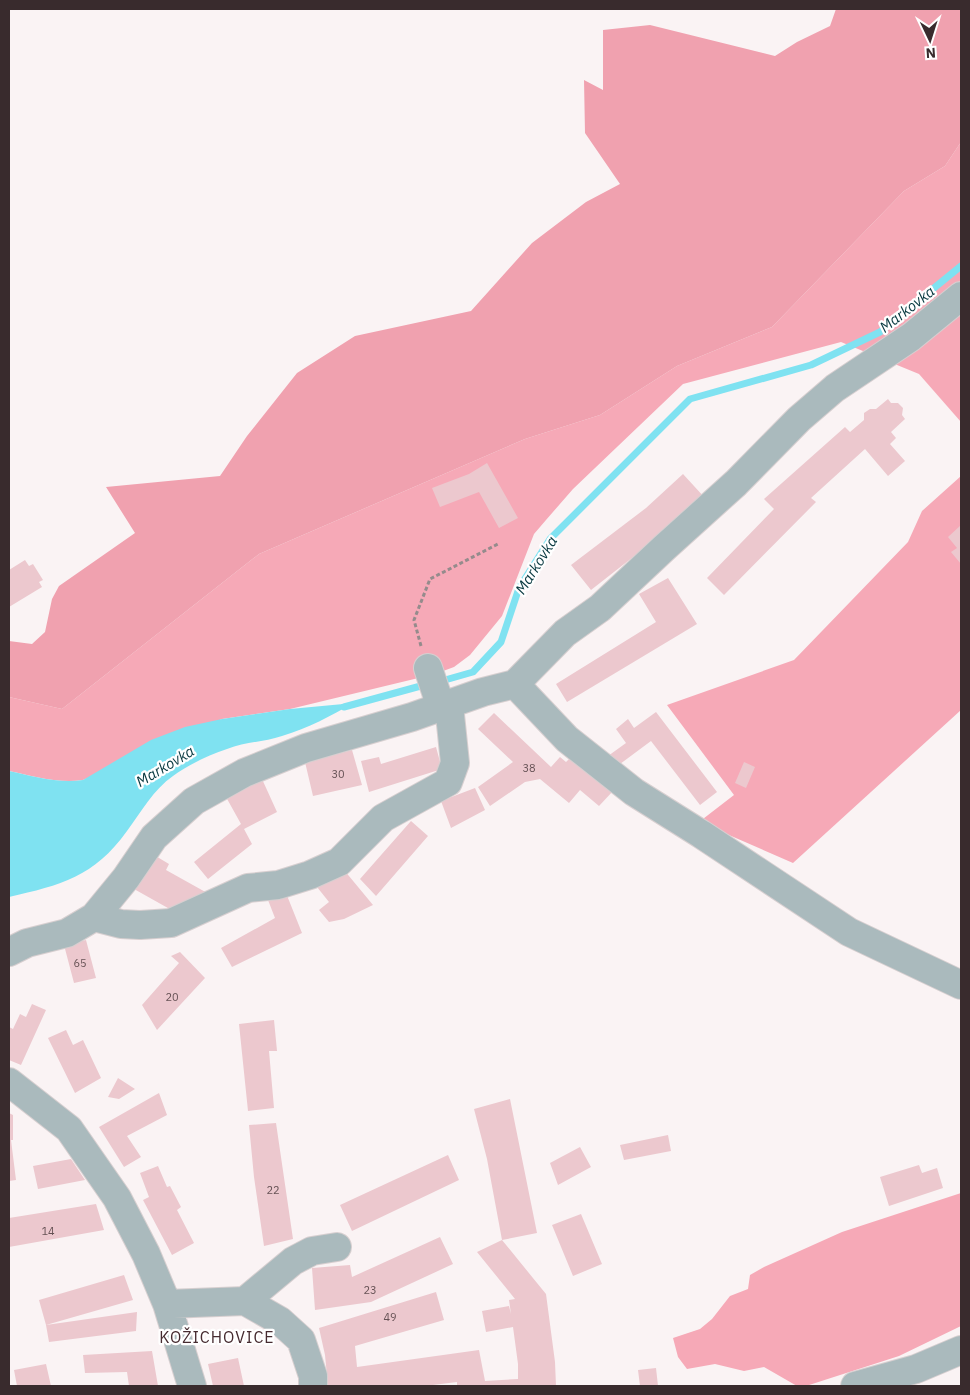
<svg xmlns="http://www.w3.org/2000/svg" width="970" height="1395" font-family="'IBM Plex Sans',sans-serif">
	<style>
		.green { fill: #f6a9b7 }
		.forest { fill: #f0a1af }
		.water { fill: #7fe2f1 }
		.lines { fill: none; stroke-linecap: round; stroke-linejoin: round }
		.stream { stroke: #7fe2f1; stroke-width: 7 }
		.building { fill: #ecc8ce }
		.minor-casing { stroke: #d7cfd0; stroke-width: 30 }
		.path { stroke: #958b8c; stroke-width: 3; stroke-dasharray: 4 2.5; stroke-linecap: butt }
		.minor { stroke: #aababd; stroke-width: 28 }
		.labels { text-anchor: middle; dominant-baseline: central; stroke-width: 4.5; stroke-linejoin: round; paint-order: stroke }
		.number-label { font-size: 11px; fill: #665255 }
		.water-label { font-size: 15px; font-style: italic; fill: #083940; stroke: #fff }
		.quarter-label { font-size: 16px; letter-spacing: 1px; fill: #462b30; stroke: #fff }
	</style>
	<rect width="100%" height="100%" fill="#faf3f4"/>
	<path class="green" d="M961,142V422L919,374L841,342L683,384L573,489L546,520L534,534L502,616L470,655L454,667L435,674L290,709L222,719L83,780C58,784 33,776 9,771V697L62,709L259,554L525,439L600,415L677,366L772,327L904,191L945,166Z
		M961,476V710L793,863L699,822L734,795L667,705L794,660L908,542L922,511Z
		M961,1193V1326L899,1356L806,1386H797L764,1367L744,1371L715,1364L687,1369L678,1357L673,1338L700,1329L712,1319L730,1296L748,1289L750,1275L764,1267L842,1232Z"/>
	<path class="forest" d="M836,9H961V142L945,166L904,191L772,327L677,366L600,415L525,439L259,554L62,709L9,697V641L32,644L45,632L52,599L59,586L135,533L106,487L220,476L247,436L297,373L355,336L471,311L532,243L586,202L620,184L585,133L584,80L603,90V30L650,25L775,56L797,42L830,26Z"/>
	<path class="water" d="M354,703C330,716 309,728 282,736C264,742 245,742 227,749C209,755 188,765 173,776C154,789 141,812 127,831C94,877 61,885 9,897V771C32,776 59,784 83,780L151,740L185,727L222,719L290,709Z"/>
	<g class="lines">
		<path class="stream" d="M438,682L473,672L501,642L519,588L550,539L690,399L811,365L880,332L961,266
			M344,707L428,684"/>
	</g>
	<path class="building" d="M888,399L891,403H898L903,408L902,415L905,419L891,432L896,438L890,444L905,461L888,476L865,449L811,498L816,502L724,595L707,578L774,509L764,499L845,427L850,432L864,420V413L870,409H876Z
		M487,463L518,518L499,528L479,492L440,507L432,488L469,474Z
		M683,474L705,498L665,532L591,590L571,565L646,508Z
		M961,525V564L951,552L957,548L948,537Z
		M25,560L29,566L33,564L43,580L39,582L42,587L9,607V570Z
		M668,578L697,624L567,702L556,684L656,622L639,594Z
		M656,712L717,792L700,805L651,741L616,767L608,756L626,743L616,729L628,719L634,728Z
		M494,713L551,767L560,757L566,762L572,756L614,790L599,806L580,790L569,803L540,779L525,782L490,806L478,787L513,762L478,729Z
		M436,747L442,769L369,792L361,761L379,757L381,764Z
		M352,750L362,785L313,796L305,762Z
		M744,762L755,767L746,788L735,783Z
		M262,779L277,812L244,829L252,844L208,879L194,862L241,824L226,797Z
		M475,788L485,810L451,828L441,801Z
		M411,821L428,836L376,896L360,879Z
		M154,855L169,864L166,870L209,894L175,912L134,889Z
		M344,870L373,905L344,919L329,922L319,910L329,902L313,882Z
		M286,893L302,933L232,967L221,948L275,918L268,900Z
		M86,940L96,978L74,983L64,945Z
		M180,952L205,978L157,1030L142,1005L179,963L171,956Z
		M32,1004L46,1010L21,1065L9,1060V1027L13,1029L20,1014L26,1017Z
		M274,1020L277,1051H269L274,1108L248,1111L239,1024Z
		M66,1030L73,1045L83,1040L101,1078L75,1093L48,1038Z
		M118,1078L135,1089L119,1099L108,1097Z
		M159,1093L167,1115L127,1136L141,1157L124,1167L99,1127Z
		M510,1099L537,1233L502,1240L546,1294L555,1362L556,1386H457V1382L425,1386H328L325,1355L319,1328L436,1292L444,1320L355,1346L357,1367L479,1350L485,1381L518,1379V1364L513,1327L486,1332L482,1311L509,1306L511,1314L509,1300L515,1299L477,1252L502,1240L487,1159L474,1109Z
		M9,1113L13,1115V1140H11L16,1180L9,1181Z
		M276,1123L293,1239L264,1246L254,1177L249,1125Z
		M668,1135L671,1151L624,1160L620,1145Z
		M580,1147L591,1167L558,1185L550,1163Z
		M448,1155L459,1180L352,1231L340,1205Z
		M71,1159L85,1180L38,1189L33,1166Z
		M919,1165L922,1173L937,1168L943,1188L889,1206L880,1177Z
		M158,1166L167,1187L170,1186L181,1207L177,1210L194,1243L172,1255L143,1200L149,1197L140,1173Z
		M96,1204L104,1230L9,1247V1218Z
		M581,1214L602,1264L573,1276L552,1225Z
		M440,1237L453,1264L371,1302L315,1310L312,1268L350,1265L352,1277Z
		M124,1275L133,1300L46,1325L39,1300Z
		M137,1312L136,1331L49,1342L46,1325Z
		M152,1351L158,1386H129L127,1372L85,1373L83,1355Z
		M238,1358L244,1386H213L208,1364Z
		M46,1364L51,1386H17L14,1370Z
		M656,1368L658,1386H640L638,1370Z"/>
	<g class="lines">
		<defs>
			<path id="minor" d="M428,668L441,707
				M515,684L567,739L634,792L701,834L849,932L961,985
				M94,917L121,924L140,925L171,923L248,888L278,885L310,875L339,862L383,818L448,782L455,763L449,705
				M9,952L27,943L67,933L94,917L126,878L154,837L194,801L244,773L306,748L412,717L483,692L515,684L565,633L600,608L664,548L736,483L799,419L835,388L911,337L961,296
				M9,1082L69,1129L117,1198L146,1254L167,1304L192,1386
				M245,1301L293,1261L312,1251L337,1247
				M167,1304L245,1301L280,1321L301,1340L313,1376V1386
				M855,1386L916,1369L961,1350"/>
		</defs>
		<use href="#minor" class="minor-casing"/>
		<path class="path" d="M421,646L414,620L430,579L498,544"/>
		<use href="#minor" class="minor"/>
	</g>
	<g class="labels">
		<g class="number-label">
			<text x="529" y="768">38</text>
			<text x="338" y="774">30</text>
			<text x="80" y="963">65</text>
			<text x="172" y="997">20</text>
			<text x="273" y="1190">22</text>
			<text x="48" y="1231">14</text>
			<text x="370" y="1290">23</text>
			<text x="390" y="1317">49</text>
		</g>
		<g class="water-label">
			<text transform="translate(907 309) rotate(-38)">Markovka</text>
			<text transform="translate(536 565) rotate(-58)">Markovka</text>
			<text transform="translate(165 766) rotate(-31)">Markovka</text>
		</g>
		<g class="quarter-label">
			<text x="217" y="1337">KOŽICHOVICE</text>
		</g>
	</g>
	<rect width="970" height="1395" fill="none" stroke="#392b2d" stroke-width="20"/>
	<g transform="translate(930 40) rotate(176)" stroke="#ffffff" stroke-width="4" paint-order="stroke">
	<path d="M0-4L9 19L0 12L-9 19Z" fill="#392b2d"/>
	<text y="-8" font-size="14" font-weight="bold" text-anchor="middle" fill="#392b2d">N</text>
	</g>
</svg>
